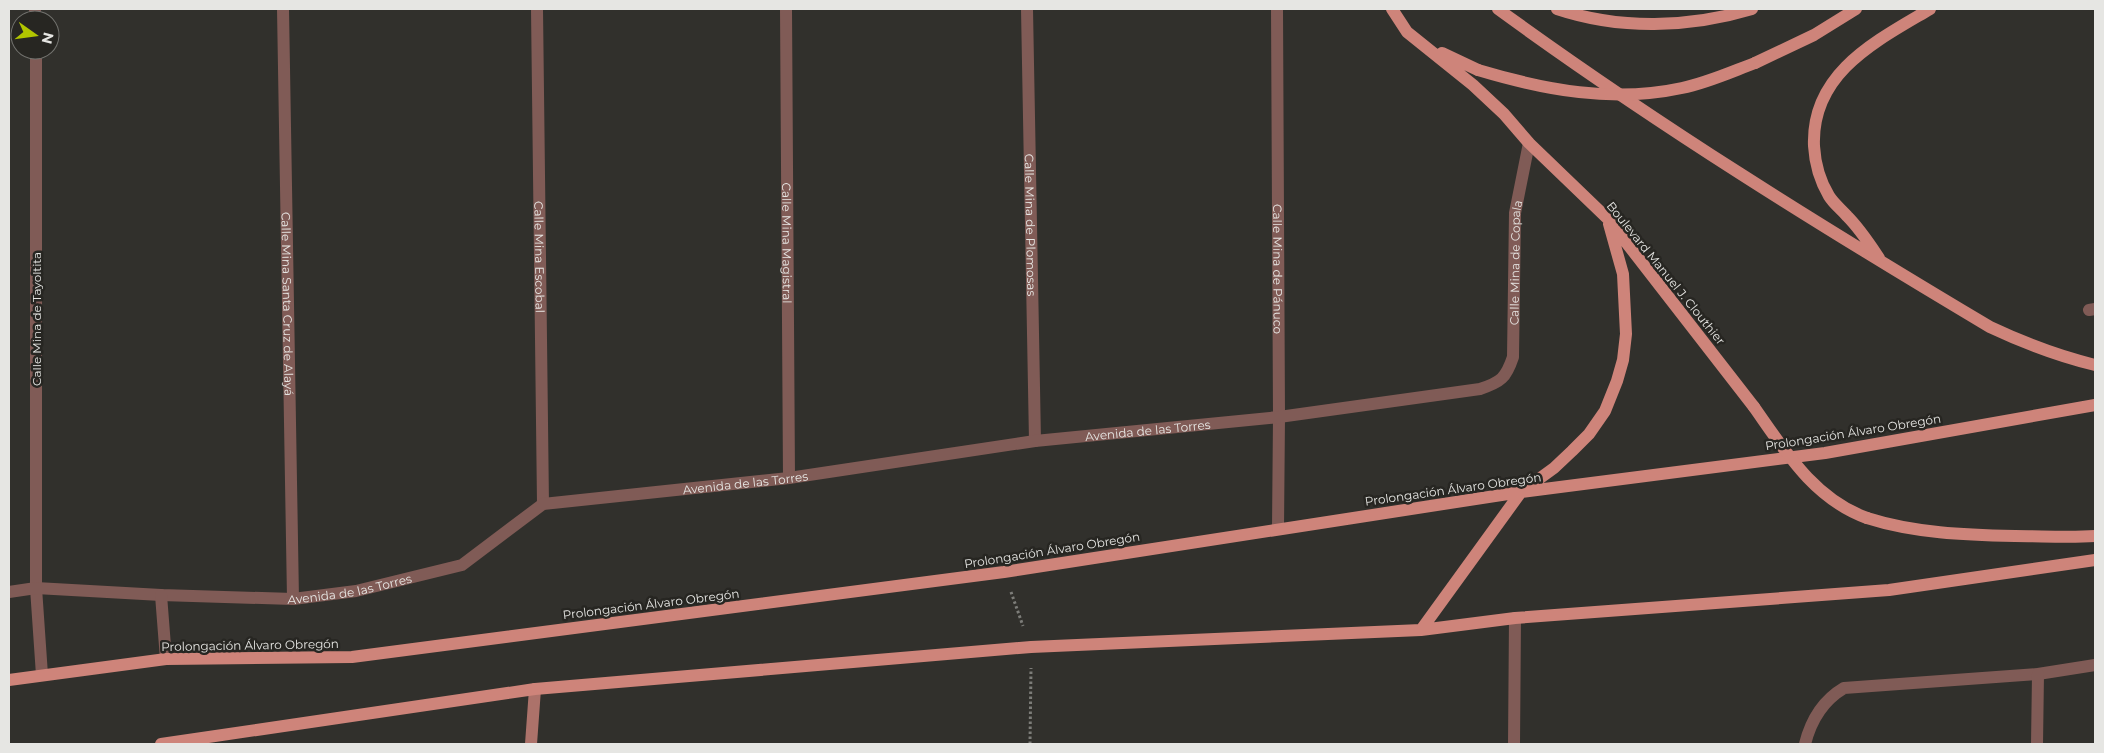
<svg xmlns="http://www.w3.org/2000/svg" width="2104" height="753" font-family="Montserrat,sans-serif">
	<style>
		.lines { fill: none; stroke-linecap: round; stroke-linejoin: round }
		.path { stroke: #7d7d79; stroke-width: 3; stroke-dasharray: 2.5 2.5; stroke-linecap: butt }
		.lane { stroke: #805b56; stroke-width: 12 }
		.street { stroke: #805b56; stroke-width: 12 }
		.secondary { stroke: #ac726a; stroke-width: 12 }
		.primary { stroke: #ce847a; stroke-width: 12 }
		.primary-bridge { stroke: #ce847a; stroke-width: 12 }
		.labels { text-anchor: middle; dominant-baseline: central; stroke-width: 5; stroke-linejoin: round; paint-order: stroke }
		.street-label { font-size: 12px; fill: #e6e6e3; stroke: #272622 }
	</style>
	<rect width="100%" height="100%" fill="#31302c"/>
	<g class="lines">
		<path class="path" d="M1011,592L1023,626
			M1030,744L1031,668"/>
		<path class="lane" d="M2089,310L2095,309"/>
		<g class="street">
			<path d="M35,9V20"/>
			<path id="s1" d="M283,9L293,599"/>
			<path id="s2" d="M537,9L543,504"/>
			<path id="s3" d="M786,9L789,478"/>
			<path id="s4" d="M1027,9L1035,441"/>
			<path id="s5" d="M1277,9L1279,417L1278,528"/>
			<path d="M36,50V588L42,675"/>
			<path id="s6" d="M9,592L36,588L161,595L293,599L356,591L462,565L543,504L789,478L1035,441L1279,417L1480,389C1501,382 1506,378 1513,357L1515,213L1529,143"/>
			<path d="M161,595L166,659"/>
			<path d="M1514,744L1515,618"/>
			<path d="M1805,744C1811,720 1822,701 1844,688L2038,674L2095,665"/>
			<path d="M2037,744L2038,674"/>
		</g>
		<path class="secondary" d="M531,744L535,689"/>
		<path class="primary" d="M1392,9L1407,32L1473,85L1504,114L1529,143L1608,219L1754,407
			M1498,9C1656,124 1822,227 1990,327C2024,343 2058,356 2095,365
			M1557,9C1620,30 1689,28 1752,9
			M1442,53L1478,70
			M1755,63L1814,35L1856,9
			M1879,258C1869,243 1860,229 1847,216C1841,209 1834,204 1829,196C1820,181 1815,163 1814,146C1811,73 1876,41 1930,9
			M1867,518C1914,533 1965,535 2015,536C2042,536 2068,538 2095,536
			M1421,630L1521,492L1554,468L1572,451L1589,434L1605,411L1617,381L1623,360L1626,334L1623,274L1609,224
			M9,680L166,659L352,657L1004,572L1521,492L1825,453L2095,405
			M161,744L535,689L1031,647L1421,630L1515,618L1889,590L2095,560"/>
		<path class="primary-bridge" d="M1478,70C1545,90 1613,103 1682,88C1707,83 1731,72 1755,63
			M1754,407C1785,451 1814,499 1867,518"/>
	</g>
	<g class="labels">
		<g class="street-label">
			<text stroke="none"><textPath href="#s4" startOffset="216">Calle Mina de Plomosas</textPath></text>
			<text stroke="none"><textPath href="#s3" startOffset="234">Calle Mina Magistral</textPath></text>
			<text stroke="none"><textPath href="#s2" startOffset="248">Calle Mina Escobal</textPath></text>
			<text stroke="none"><textPath href="#s6" startOffset="1646">Calle Mina de Copala</textPath></text>
			<text stroke="none"><textPath href="#s5" startOffset="260">Calle Mina de Pánuco</textPath></text>
			<text transform="translate(1666 273) rotate(51)">Boulevard Manuel J. Clouthier</text>
			<text stroke="none"><textPath href="#s1" startOffset="295">Calle Mina Santa Cruz de Alayá</textPath></text>
			<text transform="translate(36 319) rotate(-90)">Calle Mina de Tayoltita</text>
			<text stroke="none"><textPath href="#s6" startOffset="1168">Avenida de las Torres</textPath></text>
			<text transform="translate(1853 432) rotate(-9)">Prolongación Álvaro Obregón</text>
			<text stroke="none"><textPath href="#s6" startOffset="762">Avenida de las Torres</textPath></text>
			<text transform="translate(1453 489) rotate(-8)">Prolongación Álvaro Obregón</text>
			<text transform="translate(1052 550) rotate(-9)">Prolongación Álvaro Obregón</text>
			<text stroke="none"><textPath href="#s6" startOffset="342">Avenida de las Torres</textPath></text>
			<text transform="translate(651 604) rotate(-7)">Prolongación Álvaro Obregón</text>
			<text transform="translate(250 645) rotate(-1)">Prolongación Álvaro Obregón</text>
		</g>
	</g>
	<rect width="2104" height="753" fill="none" stroke="#e6e6e3" stroke-width="20"/>
	<g transform="translate(35 35) rotate(104)"><circle r="24" fill="#272622" stroke="#73736f"/>
	<path d="M0-4L9 19L0 12L-9 19Z" fill="#b1c500"/>
	<text y="-8" font-size="14" font-weight="bold" text-anchor="middle" fill="#e6e6e3">N</text>
	</g>
</svg>
